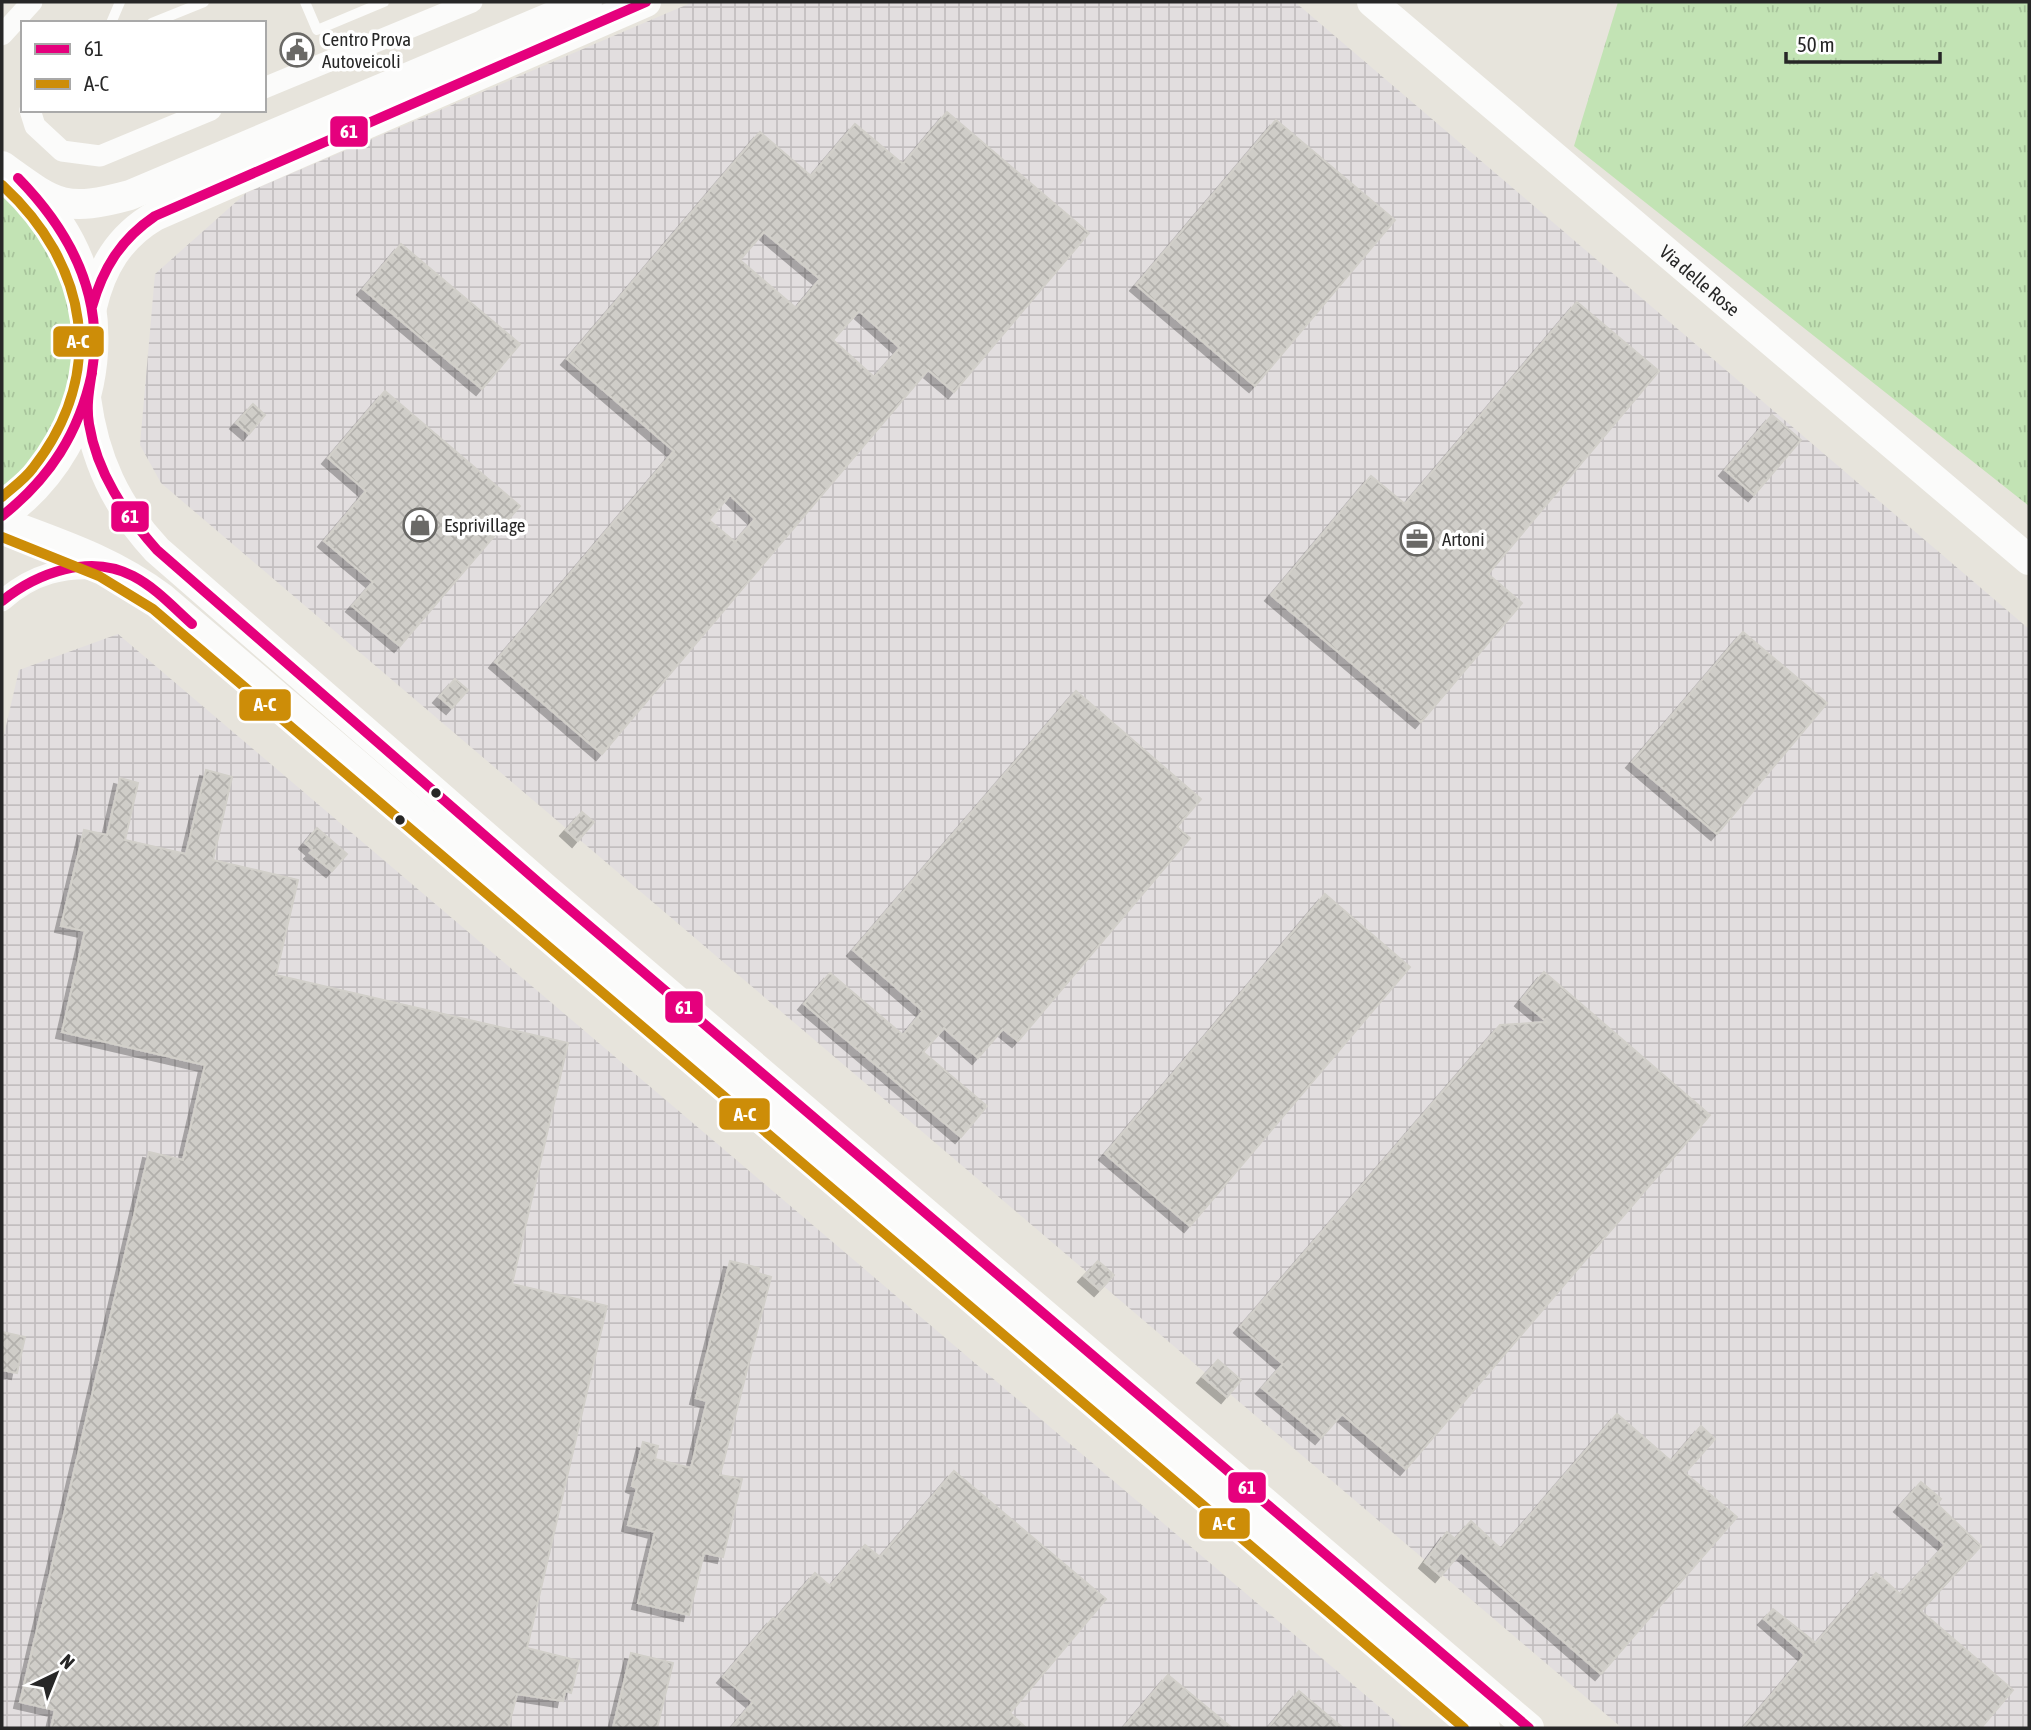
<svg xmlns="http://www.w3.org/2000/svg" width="2031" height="1730" font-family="'Asap Condensed',sans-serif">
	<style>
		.industrial { fill: url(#industrial-grid) }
		.grass { fill: url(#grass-tufts) }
		.building { fill: url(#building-cross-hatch); stroke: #d1cfc9; stroke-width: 2; fill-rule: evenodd; filter: url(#shadow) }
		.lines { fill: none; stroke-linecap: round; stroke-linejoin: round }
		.lane { stroke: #fbfbfa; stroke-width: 10 }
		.street { stroke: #fbfbfa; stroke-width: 21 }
		.secondary { stroke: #fbfbfa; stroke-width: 30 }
		.bus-1-casing { stroke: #fff; stroke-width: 16 }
		.bus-2-casing { stroke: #fff; stroke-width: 16 }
		.bus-1 { stroke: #e5007d; stroke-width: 10 }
		.bus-2 { stroke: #cd8d08; stroke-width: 10 }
		.bus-dot { fill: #272727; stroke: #fff; stroke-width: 2.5 }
		.labels { text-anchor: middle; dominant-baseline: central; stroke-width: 7; stroke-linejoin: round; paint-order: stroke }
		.poi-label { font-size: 19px; fill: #272727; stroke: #fff; text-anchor: start }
		.street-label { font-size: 19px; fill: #272727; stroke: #fff }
		.line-badge { stroke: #fff; stroke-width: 2.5 }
		.badge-label { font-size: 19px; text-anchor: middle; font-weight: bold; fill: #fff }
	</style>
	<defs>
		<pattern id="industrial-grid" width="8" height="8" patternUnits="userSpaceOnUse" patternTransform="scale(1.75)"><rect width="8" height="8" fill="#e2dedf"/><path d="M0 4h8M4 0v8" fill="none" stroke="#c2bebf"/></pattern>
		<pattern id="grass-tufts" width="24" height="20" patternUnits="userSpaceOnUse" patternTransform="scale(1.75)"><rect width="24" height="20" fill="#c2e3b4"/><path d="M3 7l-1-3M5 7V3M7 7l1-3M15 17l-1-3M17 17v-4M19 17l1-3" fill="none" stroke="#a7c39b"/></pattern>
		<pattern id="building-cross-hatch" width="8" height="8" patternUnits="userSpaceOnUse" patternTransform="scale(1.75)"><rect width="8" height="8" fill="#cfcdc8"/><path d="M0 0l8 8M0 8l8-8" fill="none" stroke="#b2b0ac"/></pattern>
		<filter id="shadow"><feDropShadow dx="-6" dy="6" stdDeviation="0" flood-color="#0004"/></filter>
	</defs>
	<rect width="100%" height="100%" fill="#e7e4dc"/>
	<path class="industrial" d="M693,2H1295L2029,629V1728H1622L161,483L140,445L155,274L246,193Z
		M118,634L1404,1728H2V743L19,670Z"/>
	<path class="grass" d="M1618,2H2029V506L1574,146Z
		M2,185C99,268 108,415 2,497Z"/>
	<path class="building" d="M947,112L1089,233L954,392L928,370L602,754L495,662L674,451L567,359L760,132L811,176L855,124L903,164ZM764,232L820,279L796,308L740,260ZM859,311L900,348L874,377L833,340ZM730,495L755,519L735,542L709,520Z
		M1276,120L1395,220L1255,386L1136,285Z
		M401,244L520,344L482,389L363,289Z
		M1577,302L1659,371L1488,574L1522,603L1421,722L1271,595L1371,476L1405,504Z
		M385,391L520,506L400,646L352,606L373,582L324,541L366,491L328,458Z
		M253,404L265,415L249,434L236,423Z
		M1772,415L1801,440L1754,495L1725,470Z
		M1743,632L1827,703L1717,834L1632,762Z
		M455,679L468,690L452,708L439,697Z
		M1076,691L1201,799L1177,827L1190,838L1018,1041L1003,1029L978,1058L944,1028L923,1052L987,1106L961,1137L804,1004L830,973L903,1035L923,1011L853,950Z
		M206,770L232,777L213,860L298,880L276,975L568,1043L512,1284L607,1306L527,1648L579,1661L571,1693L565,1691L563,1701L517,1694L508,1728H51L55,1710L20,1702L149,1152L183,1160L205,1065L62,1032L85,931L61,926L84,830L107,835L120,778L138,783L125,840L186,854Z
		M582,812L594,822L578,841L566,830Z
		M317,828L347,854L332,871L310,853L313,850L305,843Z
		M1325,894L1410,967L1190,1226L1105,1154Z
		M1544,972L1710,1115L1406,1469L1342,1414L1321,1438L1262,1388L1283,1364L1240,1327L1500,1025L1547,1022L1521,1000Z
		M730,1261L759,1268L758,1273L771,1277L720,1475L742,1479L723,1557L704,1553L689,1615L638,1603L655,1532L628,1525L637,1488L632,1486L643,1442L658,1446L655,1459L691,1468L707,1401L696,1398Z
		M1098,1261L1114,1275L1100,1290L1084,1276Z
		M2,1332L25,1337L17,1373L2,1370Z
		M1218,1360L1241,1380L1227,1397L1203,1377Z
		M1617,1414L1671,1461L1701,1426L1715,1439L1685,1473L1737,1517L1601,1674L1461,1552L1441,1576L1425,1562L1447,1532L1455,1539L1471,1521L1501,1549Z
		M954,1471L1106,1599L1010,1713L1026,1728H731L753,1702L723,1677L773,1618L775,1620L815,1573L830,1586L865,1545L880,1557Z
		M1921,1482L1941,1499L1937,1504L1981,1546L1921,1611L2013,1690L1981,1728H1743L1805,1655L1764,1619L1773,1609L1816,1643L1876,1573L1900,1594L1945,1545L1900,1506Z
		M631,1653L673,1663L657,1728H613Z
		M1168,1675L1232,1728H1123Z
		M1299,1691L1343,1728H1268Z"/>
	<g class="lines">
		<path class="lane" d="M305,2L317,30L384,2
			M111,23L120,2
			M152,23L204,2"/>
		<path class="street" d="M2,35L32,2
			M264,88L472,2
			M30,110L35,126L62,151L100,156L211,110
			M2,601C32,574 65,565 106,570"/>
		<g class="secondary">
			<path id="s1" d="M1372,2L2029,560"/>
			<path d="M2,166C56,205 64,213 130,195L587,2"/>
			<path d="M92,307C101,268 119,237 155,216L646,2"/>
			<path d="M86,398C94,459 116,506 157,550L546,889L1529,1728"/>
			<path d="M2,516C108,442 126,286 34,193"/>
			<path d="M2,522C58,543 114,561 162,598L1485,1728"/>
		</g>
		<defs>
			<path id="bus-1" d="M18,178C65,226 99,285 94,355C92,379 85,400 89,424C97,473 125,514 157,550L546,889L1529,1728
				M92,307C103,268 121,239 155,216L646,2
				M2,516C50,478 79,433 92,373
				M2,601C37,573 90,553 133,576C156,588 173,607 192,624"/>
			<path id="bus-2" d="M2,185C88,264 108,372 33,468C25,479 12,488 2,497
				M2,537L99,576L153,609L1464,1728"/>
		</defs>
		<use href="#bus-1" class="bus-1-casing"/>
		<use href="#bus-2" class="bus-2-casing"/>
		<use href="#bus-1" class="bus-1"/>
		<use href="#bus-2" class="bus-2"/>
	</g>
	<defs>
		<symbol id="civic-ring" viewBox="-11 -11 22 22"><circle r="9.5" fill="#fff" stroke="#6a6966" stroke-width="1.5"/><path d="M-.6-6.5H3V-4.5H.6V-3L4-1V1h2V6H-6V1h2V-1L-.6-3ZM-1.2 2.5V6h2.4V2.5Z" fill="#6a6966"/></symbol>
		<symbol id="shop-ring" viewBox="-11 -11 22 22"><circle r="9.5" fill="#fff" stroke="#6a6966" stroke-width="1.5"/><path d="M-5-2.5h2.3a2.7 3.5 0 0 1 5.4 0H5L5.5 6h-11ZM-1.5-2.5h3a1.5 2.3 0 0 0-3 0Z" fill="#6a6966"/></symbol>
		<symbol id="office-ring" viewBox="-11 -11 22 22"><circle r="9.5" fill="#fff" stroke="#6a6966" stroke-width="1.5"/><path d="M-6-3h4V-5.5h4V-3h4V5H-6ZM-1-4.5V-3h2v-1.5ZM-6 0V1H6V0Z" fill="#6a6966"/></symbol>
	</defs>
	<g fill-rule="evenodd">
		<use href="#civic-ring" x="278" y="31" width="38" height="38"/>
		<use href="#shop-ring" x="401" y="506" width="38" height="38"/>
		<use href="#office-ring" x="1398" y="520" width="38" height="38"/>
	</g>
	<g class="bus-dot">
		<circle cx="436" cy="793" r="6"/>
		<circle cx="400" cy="820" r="6"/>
	</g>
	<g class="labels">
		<g class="poi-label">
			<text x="322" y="39">Centro Prova<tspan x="322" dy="22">Autoveicoli</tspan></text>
			<text x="444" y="525">Esprivillage</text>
			<text x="1442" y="539">Artoni</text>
		</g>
		<g class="street-label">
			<text stroke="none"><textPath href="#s1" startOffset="430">Via delle Rose</textPath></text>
		</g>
	</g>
	<g class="line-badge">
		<rect x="329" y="115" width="40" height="33" rx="7" fill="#e5007d"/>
		<rect x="52" y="325" width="53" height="33" rx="7" fill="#cd8d08"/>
		<rect x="110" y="500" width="40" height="33" rx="7" fill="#e5007d"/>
		<rect x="238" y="688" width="54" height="34" rx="7" fill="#cd8d08"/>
		<rect x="664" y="990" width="40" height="34" rx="7" fill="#e5007d"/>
		<rect x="718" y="1097" width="53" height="34" rx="7" fill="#cd8d08"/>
		<rect x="1227" y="1471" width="40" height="33" rx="7" fill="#e5007d"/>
		<rect x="1198" y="1507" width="53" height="33" rx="7" fill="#cd8d08"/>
	</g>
	<g class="badge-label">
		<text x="349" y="138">61</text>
		<text x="78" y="348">A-C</text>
		<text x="130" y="523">61</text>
		<text x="265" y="711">A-C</text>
		<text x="684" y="1014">61</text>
		<text x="745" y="1121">A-C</text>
		<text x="1247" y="1494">61</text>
		<text x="1224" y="1530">A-C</text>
	</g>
	<rect width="2031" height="1730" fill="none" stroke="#272727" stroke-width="7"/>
	<rect x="21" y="21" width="245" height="91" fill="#ffffff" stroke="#a9a9a9" stroke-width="2"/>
	<rect x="35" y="44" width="35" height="10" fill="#e5007d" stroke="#a9a9a9" stroke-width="2"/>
	<text x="84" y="56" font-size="21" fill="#272727">61</text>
	<rect x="35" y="79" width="35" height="10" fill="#cd8d08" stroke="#a9a9a9" stroke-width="2"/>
	<text x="84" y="91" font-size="21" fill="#272727">A-C</text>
	<g transform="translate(56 1674) rotate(43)" stroke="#ffffff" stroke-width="5" paint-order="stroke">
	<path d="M0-5L12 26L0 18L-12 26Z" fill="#272727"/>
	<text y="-10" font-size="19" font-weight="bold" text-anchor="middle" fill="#272727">N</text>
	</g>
	<path d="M1786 52v10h154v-10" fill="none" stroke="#272727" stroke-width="3.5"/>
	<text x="1797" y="52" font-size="21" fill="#272727" stroke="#ffffff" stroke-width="5" paint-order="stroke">50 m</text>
</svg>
